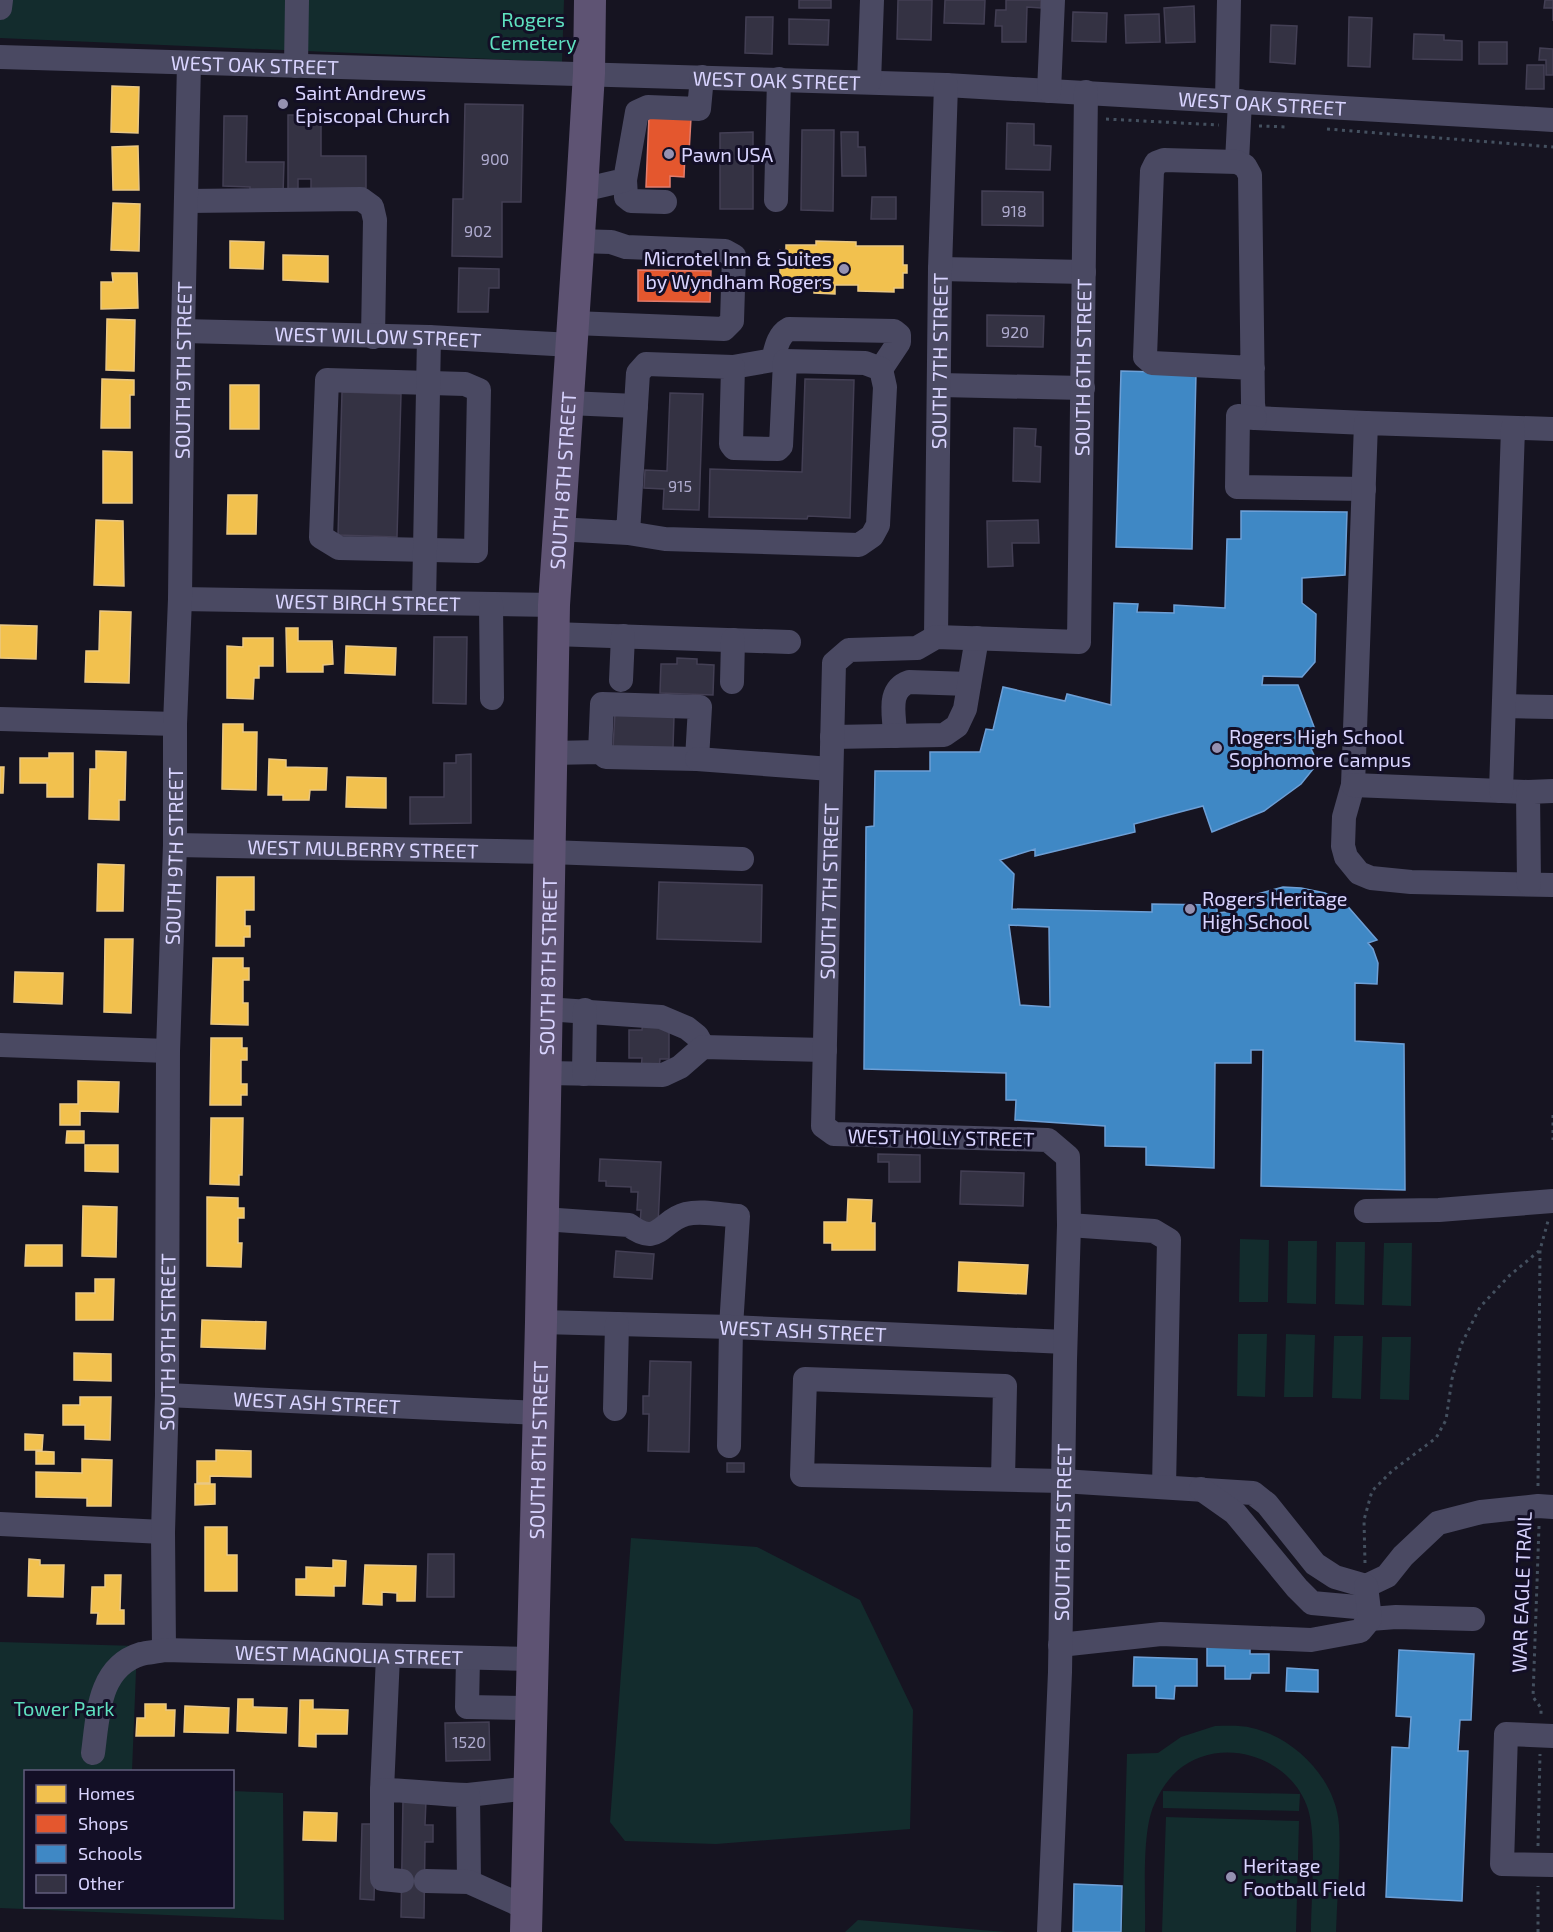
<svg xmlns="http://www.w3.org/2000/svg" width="1553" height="1932" font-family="'Exo 2',sans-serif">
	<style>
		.green { fill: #132c2d }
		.homes { fill: #f2c14e; stroke: #eac783; stroke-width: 1.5 }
		.shops { fill: #e4572e; stroke: #e17c6d; stroke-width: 1.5 }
		.schools { fill: #3f88c5; stroke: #6d9fd6; stroke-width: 1.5; fill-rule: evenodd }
		.building { fill: #343243; stroke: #433f54; stroke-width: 1.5 }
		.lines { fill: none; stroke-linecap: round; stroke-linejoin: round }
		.path { stroke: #44505f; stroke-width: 3; stroke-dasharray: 3 4.5; stroke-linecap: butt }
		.minor { stroke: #4a4962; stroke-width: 24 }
		.major { stroke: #5e5373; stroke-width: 32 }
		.poi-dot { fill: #9591b1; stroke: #130f26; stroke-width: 2 }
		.labels { text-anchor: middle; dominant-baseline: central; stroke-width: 6; stroke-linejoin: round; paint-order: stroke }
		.number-label { font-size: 16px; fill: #b0acd0 }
		.park-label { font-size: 20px; fill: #5fe0c0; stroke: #130f26 }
		.street-label { font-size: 20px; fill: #d9d4ff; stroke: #130f26 }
		.poi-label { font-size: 20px; fill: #d9d4ff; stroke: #130f26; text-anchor: start }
	</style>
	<rect width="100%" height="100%" fill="#161421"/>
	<path class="green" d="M0,0H564L562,62L0,38Z
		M1240,1239L1269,1240L1268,1302H1239Z
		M1288,1241H1317L1316,1304L1287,1303Z
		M1336,1242H1365L1364,1305L1335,1304Z
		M1384,1243H1412L1411,1306L1382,1305Z
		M1238,1334H1267L1265,1397L1237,1396Z
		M1286,1334L1315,1335L1313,1397H1284Z
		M1334,1336H1363L1361,1399L1332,1398Z
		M1382,1337H1411L1409,1400L1380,1399Z
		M631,1538L757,1547L860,1600L913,1710L910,1829L716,1844L625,1841L610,1822Z
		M0,1642L137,1646L132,1771L26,1772V1906H232L233,1791L283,1793L284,1920L0,1908Z
		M1215,1726C1227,1726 1241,1725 1252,1728C1296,1738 1336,1780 1339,1825C1341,1860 1337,1897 1336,1932H1311C1311,1899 1317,1838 1308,1809C1291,1756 1220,1734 1177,1771C1167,1780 1159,1793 1154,1805C1141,1833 1146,1899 1145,1932H1122L1127,1754L1158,1753L1181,1737Z
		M1163,1791L1300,1794L1299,1811L1163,1808Z
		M1166,1817L1299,1821L1296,1932H1162Z
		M858,1920L1006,1932H845Z"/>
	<path class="homes" d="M112,86L139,87L138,133L111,132Z
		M138,146L139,190H113L112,147Z
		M113,203L140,204L139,251L111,250Z
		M230,241L264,242L263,269L230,268Z
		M816,241L856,242V246H903V265H907V273H903V288H894V292L858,291V285H835V294L814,293V290H803V285H786L780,278V250H786V245H816Z
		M283,255L328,256V282L283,280Z
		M112,273H137L138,308L101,309V282H113Z
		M107,319L135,320L134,371L106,370Z
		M102,379L134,380V395H130V428H101Z
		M230,385H259V429H230Z
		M103,451L132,452V503H103Z
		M228,495H257L256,534H227Z
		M96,520L123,521L124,586L94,585Z
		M100,611L131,612L129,683L85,682L86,651H99Z
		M0,625L37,626L36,659L0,658Z
		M286,628H298V641H332L333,664L323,665V672H287Z
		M243,638H273V666H259V678H254L253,699L227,698V646L243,647Z
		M346,646L396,648L395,675L345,673Z
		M223,724H243V732H257L256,790L222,789Z
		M96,751L126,752L125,800H119V820L89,819L90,769H96Z
		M49,753H73V797H47V783H20V758H49Z
		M269,759L286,760V767L327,768L326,790H310L309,800H283V795H268Z
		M0,767H4L3,793H0Z
		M347,777L386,778V808L346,807Z
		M98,864L124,865L123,911H97Z
		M217,877H254V910H245V926H250V937H244V946H216Z
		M105,939H133L131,1013L104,1012Z
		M213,958H243V968H249V980H243V1003H248V1025L211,1024Z
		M15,972L63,973L62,1004L14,1002Z
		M211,1038H242V1048H247V1060H241V1084H247V1095H241V1105H210Z
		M78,1081L119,1082L118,1112L80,1111V1125H60V1104H78Z
		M211,1118H243L242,1175H239V1185L210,1184Z
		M67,1131H84V1143H66Z
		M85,1145H118V1172L85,1171Z
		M207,1197L238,1198V1208H244V1218H238V1243H242L241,1267L207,1266Z
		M848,1199L872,1200L871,1223H875V1250H832V1243H824V1222H847Z
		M83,1206L117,1207L116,1257L82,1256Z
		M26,1245H62V1266H25Z
		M959,1262L1028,1265L1026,1294L958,1291Z
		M95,1279H114L113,1320H76V1293H95Z
		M202,1320L266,1322L265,1349L201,1347Z
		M74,1353L111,1354V1381L74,1380Z
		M80,1397H111L110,1440L85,1439V1425H63V1405H80Z
		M25,1434L43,1435L42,1450H25Z
		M216,1450L251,1451V1477L210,1476V1483H197V1461H216Z
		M36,1451L54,1452V1464H36Z
		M82,1459L112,1460L111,1506H87V1498L36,1497V1472L82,1473Z
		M195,1484H215V1504L195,1505Z
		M205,1527H227V1555H237V1591H205Z
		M29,1559L40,1560V1565H64L63,1597L28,1596Z
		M333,1560L346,1561L345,1586H334V1596L296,1595V1579H306V1567L333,1568Z
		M365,1565L416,1566L415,1601H397V1593L382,1592V1605L363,1604Z
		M105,1575H121L120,1610H124V1624H97L98,1613H91L92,1587H105Z
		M238,1699H253V1707L287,1708L286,1733L237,1731Z
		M300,1700H313V1709L348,1710L347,1734H316V1747L299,1746Z
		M145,1704H166V1710H175L174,1736H136L137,1718H145Z
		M185,1706L229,1708L228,1733L184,1732Z
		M304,1812L337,1813L336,1841L303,1840Z"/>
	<path class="shops" d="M649,116L691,118L689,153H685L684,177L670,176V187H646Z
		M638,270L711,271L710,302L638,301Z"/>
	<path class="schools" d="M1121,371L1196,373L1192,549L1116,547Z
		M1241,511L1347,512L1345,575L1302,578V603L1316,614L1315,662L1302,677L1263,676L1262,685H1298L1321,745L1311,749L1318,763L1301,784L1264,811L1212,832L1203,806L1134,824L1135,832L1035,856V849L1000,860L1014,874L1012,909L1152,912V904L1217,905V913L1226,912L1234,905L1247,897L1283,887L1301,888L1325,893L1344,902L1377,940L1368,943L1373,949L1378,963L1377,984L1355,983V1041L1404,1044L1405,1190L1261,1186L1263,1050H1251V1063H1215L1214,1168L1146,1165V1147L1105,1146V1126L1015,1120L1016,1100H1006V1073L864,1069L866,827L874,826L875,771H930V752H980L986,729L993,730L1003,687L1065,701L1067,694L1111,705L1114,603L1138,604L1137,612L1174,613V605L1225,608L1227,539H1241ZM1009,925L1049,927L1050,1007L1020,1005Z
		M1207,1647H1250V1654H1269V1673H1251L1250,1679H1225V1666H1207Z
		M1399,1650L1474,1654L1471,1720H1460L1458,1751H1468L1462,1901L1386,1897L1392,1747L1409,1748L1411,1717L1396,1716Z
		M1134,1657L1197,1659V1686H1175L1174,1699L1156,1698V1686H1133Z
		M1287,1668L1318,1670V1692L1286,1691Z
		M1074,1884L1122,1886L1121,1932H1073Z"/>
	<path class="building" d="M799,0H831V8H799Z
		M898,0H932L931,40L897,39Z
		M945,0H985L984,24L944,23Z
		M1006,0H1041V8L1027,7L1026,42H1002V26H995L996,10H1006Z
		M1545,0H1553V21V8H1544Z
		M1194,6L1195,42L1166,43L1164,8Z
		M1073,12L1107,13L1106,42L1072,41Z
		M1159,14L1160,42L1126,43L1125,15Z
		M746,17H773L772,54L745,53Z
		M1349,17L1372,18L1370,67L1348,66Z
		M789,19L829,20L828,45L789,44Z
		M1271,25L1297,26L1295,64L1270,62Z
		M1414,34L1444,35V40L1462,41V60L1413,59Z
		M1479,42H1507V64H1479Z
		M1540,48L1553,49V75H1546V60H1539Z
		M1527,65H1544V89H1526Z
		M465,104L523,105L521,202H502V257L452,256L453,199H463Z
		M288,115H321V156H366V188L311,189V179H298V189H288Z
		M224,116H247L246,162H284L283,195H250V187L223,186Z
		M1007,123L1034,124V145L1051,146L1050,170L1006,169Z
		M802,130H834L833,211L801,210Z
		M753,132V209H720V133Z
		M841,132H858V147H865L866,176H842Z
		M982,191L1043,192V226L982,225Z
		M872,197H896V219H871Z
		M459,268L499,269V288H489L488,312H458Z
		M987,315L1044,316L1043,347L987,346Z
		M805,379L854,380L850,518L808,516L807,519L709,517L710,469L802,472Z
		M342,392L401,394L397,537L338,535Z
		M670,393L703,394L699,510L663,509L664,489L644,488L645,470L667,471Z
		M1014,428L1036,429L1035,446L1041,447L1040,482L1013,481Z
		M1038,520L1039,543H1012L1013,566L988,567L987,521Z
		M434,637H467L466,704L433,703Z
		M677,658L697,659V664L714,665L713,695L660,693L661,664H677Z
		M615,712L674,716L673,748H613Z
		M471,754V823L410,824V797H444V763H456V755Z
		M659,882L762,885L761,942L657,939Z
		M643,1019L669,1030V1059H660L659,1070H641L642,1058H629V1030H642Z
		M878,1154L920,1155V1182H889V1162H878Z
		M600,1159L661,1162L658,1225L640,1224L641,1210H637L638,1192H631V1187L606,1186V1181H599Z
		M961,1171L1024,1173L1023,1206L960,1204Z
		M616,1251L654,1254L652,1279L614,1277Z
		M650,1361L691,1362L689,1452L648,1451L649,1414H643V1396H649Z
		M727,1463H744V1472H727Z
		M428,1554H454V1597H427Z
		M489,1722L490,1760L446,1761L445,1723Z
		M403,1799L426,1800L425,1825H433V1842H425L424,1918L401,1917Z
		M362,1824H376L374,1900L360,1899Z"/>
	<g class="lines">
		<path class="path" d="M1106,119L1219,125
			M1259,126L1288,127
			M1327,129L1553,147
			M1553,1115V1140
			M1538,1486L1540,1250L1548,1221
			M1539,1526L1533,1697L1541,1708V1714
			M1365,1563L1364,1520L1372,1491L1392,1471L1436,1438L1446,1420L1452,1379L1461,1345L1480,1307L1509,1276L1539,1251
			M1538,1846L1540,1754
			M1538,1932V1886"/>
		<g class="minor">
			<path d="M0,8L1,0"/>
			<path id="s1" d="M0,57L946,85L1553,120"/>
			<path d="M296,66L297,0"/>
			<path d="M869,82L872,0"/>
			<path d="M1049,91L1053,0"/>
			<path d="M1227,100L1229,0"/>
			<path d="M1237,162L1240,101"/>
			<path d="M625,180L626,197L631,201L665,202"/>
			<path d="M582,190L625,180L637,112L648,107L699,109L702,77"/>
			<path d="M776,200L779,79"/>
			<path d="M186,201L361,199L372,207L375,220L373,337"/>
			<path d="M940,269L1084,272"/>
			<path d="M574,323L724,329L732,321L734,256L725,251L626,247L611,242L578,241"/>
			<path id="s2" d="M183,331L429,337L572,345"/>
			<path d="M733,367L773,360C776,348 778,335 789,329L894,331L899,335V342L881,369"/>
			<path d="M1253,368L1152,363L1145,357L1152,171L1156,163L1164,160L1237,162L1245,166L1250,175L1253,404L1255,418L1366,423"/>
			<path d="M327,380L465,384L479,390L476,551L339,548L321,537Z"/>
			<path d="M940,385L1083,388"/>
			<path d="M568,403L636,406"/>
			<path d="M1255,418L1238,416L1237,487L1364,489"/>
			<path d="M1553,429L1366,423L1353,785L1344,817L1343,846L1346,857L1359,873L1371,878L1411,882L1553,885"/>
			<path d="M558,529L628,533L638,373L646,364L733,367L731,444L734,448L778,449L781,446L785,361L865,363L881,369L885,387L878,525L872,536L859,545L665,539L628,533"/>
			<path id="s3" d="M180,599L554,605"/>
			<path d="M424,603L429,337"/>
			<path d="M491,604L492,698"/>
			<path d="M553,634L789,642"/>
			<path id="s4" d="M936,637L940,269L946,85"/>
			<path d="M621,680L623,636"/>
			<path d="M732,682L733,640"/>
			<path d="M1504,706L1553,707"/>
			<path d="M0,719L175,724"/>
			<path d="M895,736C895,716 886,690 909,682L969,684"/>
			<path d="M832,737L944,735L957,726L965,709L977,638"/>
			<path d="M551,753L600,752L602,704L700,707L697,759L606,757L600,752"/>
			<path d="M697,759L831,769"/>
			<path d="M1353,785L1528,792"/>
			<path d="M1501,791L1513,428"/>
			<path id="s5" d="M175,845L549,852L742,859"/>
			<path d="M1529,884L1528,792L1553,791"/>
			<path d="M546,1009L661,1017L687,1028L697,1036L703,1047"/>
			<path d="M0,1045L168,1051"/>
			<path d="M545,1073L663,1075L680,1067L703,1047L825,1050"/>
			<path d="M584,1074L585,1010"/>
			<path d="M1366,1211L1439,1210L1553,1201"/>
			<path d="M543,1219L629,1225C659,1248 661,1220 686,1214C702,1210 722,1215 738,1216L731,1327L729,1446"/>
			<path d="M1069,1225L1154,1231L1169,1240L1164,1487"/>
			<path id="s6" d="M541,1322L731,1327L1065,1342"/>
			<path id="s7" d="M167,1395L538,1413"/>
			<path d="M615,1409L617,1324"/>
			<path d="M1003,1479L1005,1386L805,1379L802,1475L1062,1481L1253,1493L1267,1504L1315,1564L1335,1577L1366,1586L1387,1576L1403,1556L1438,1523L1481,1512L1538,1506L1553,1507"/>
			<path d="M1201,1489L1235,1513L1297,1588L1312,1603L1368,1608"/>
			<path d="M0,1524L163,1532"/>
			<path d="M1370,1619L1396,1617L1473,1619"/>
			<path d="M1060,1645L1161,1634L1311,1640L1360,1631L1370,1619L1366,1586"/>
			<path id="s8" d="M164,1650L163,1532L167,1395L168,1051L175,845V724L180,599L183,331L189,63"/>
			<path d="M468,1658L467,1707L532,1708"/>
			<path d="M1553,1736L1506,1734L1502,1864L1553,1865"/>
			<path id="s9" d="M93,1753C98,1716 98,1667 141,1654C149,1652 157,1652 164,1650L533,1659"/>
			<path d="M382,1790L388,1656"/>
			<path d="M468,1795L530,1788"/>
			<path d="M402,1881L382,1879V1790C411,1790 439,1795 468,1795L469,1882"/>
			<path d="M426,1881L469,1882L527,1908"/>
			<path id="s10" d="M1049,1932L1060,1672L1065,1360L1069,1225L1068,1157L1048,1140L834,1134L823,1126L834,663L849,650L917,648L936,637L1079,642L1086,92"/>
		</g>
		<path class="major" id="s11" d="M526,1932L541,1322L554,605L582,190L589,73L590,0"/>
	</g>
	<g class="poi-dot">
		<circle cx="283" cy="104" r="6"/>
		<circle cx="669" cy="154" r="6"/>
		<circle cx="844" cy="269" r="6"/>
		<circle cx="1217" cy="748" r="6"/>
		<circle cx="1190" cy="909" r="6"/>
		<circle cx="1231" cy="1877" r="6"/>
	</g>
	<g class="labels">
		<g class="number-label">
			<text x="495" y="158">900</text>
			<text x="1014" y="210">918</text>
			<text x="478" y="230">902</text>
			<text x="1015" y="331">920</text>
			<text x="680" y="485">915</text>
			<text x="469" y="1741">1520</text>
		</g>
		<g class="park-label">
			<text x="533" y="19">Rogers<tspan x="533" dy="23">Cemetery</tspan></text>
			<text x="64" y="1708">Tower Park</text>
		</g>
		<g class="street-label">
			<text stroke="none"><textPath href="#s1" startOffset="255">WEST OAK STREET</textPath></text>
			<text stroke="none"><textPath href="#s1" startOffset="777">WEST OAK STREET</textPath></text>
			<text stroke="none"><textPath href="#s1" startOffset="1263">WEST OAK STREET</textPath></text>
			<text stroke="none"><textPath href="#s2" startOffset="195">WEST WILLOW STREET</textPath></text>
			<text stroke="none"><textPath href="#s4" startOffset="276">SOUTH 7TH STREET</textPath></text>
			<text stroke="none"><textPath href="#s10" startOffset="2020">SOUTH 6TH STREET</textPath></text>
			<text stroke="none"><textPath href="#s8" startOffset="1280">SOUTH 9TH STREET</textPath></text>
			<text stroke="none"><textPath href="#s11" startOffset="1452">SOUTH 8TH STREET</textPath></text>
			<text stroke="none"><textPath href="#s3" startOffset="188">WEST BIRCH STREET</textPath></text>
			<text stroke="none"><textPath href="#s5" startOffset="188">WEST MULBERRY STREET</textPath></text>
			<text stroke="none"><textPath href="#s8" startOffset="794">SOUTH 9TH STREET</textPath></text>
			<text stroke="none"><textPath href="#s10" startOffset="1264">SOUTH 7TH STREET</textPath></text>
			<text stroke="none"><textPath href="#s11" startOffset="966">SOUTH 8TH STREET</textPath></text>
			<text transform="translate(941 1137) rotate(1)">WEST HOLLY STREET</text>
			<text stroke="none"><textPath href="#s6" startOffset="262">WEST ASH STREET</textPath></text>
			<text stroke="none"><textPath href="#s8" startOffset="308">SOUTH 9TH STREET</textPath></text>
			<text stroke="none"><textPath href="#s7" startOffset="150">WEST ASH STREET</textPath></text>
			<text stroke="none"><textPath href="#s11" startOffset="482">SOUTH 8TH STREET</textPath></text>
			<text stroke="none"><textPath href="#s10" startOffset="400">SOUTH 6TH STREET</textPath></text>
			<text transform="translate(1521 1592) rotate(-88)">WAR EAGLE TRAIL</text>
			<text stroke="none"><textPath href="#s9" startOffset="326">WEST MAGNOLIA STREET</textPath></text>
		</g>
		<g class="poi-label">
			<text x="295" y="92">Saint Andrews<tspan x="295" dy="23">Episcopal Church</tspan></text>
			<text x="681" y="154">Pawn USA</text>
			<text x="832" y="258" text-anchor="end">Microtel Inn &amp; Suites<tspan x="832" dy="23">by Wyndham Rogers</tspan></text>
			<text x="1229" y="736">Rogers High School<tspan x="1229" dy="23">Sophomore Campus</tspan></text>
			<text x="1202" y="898">Rogers Heritage<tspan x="1202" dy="23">High School</tspan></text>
			<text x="1243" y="1865">Heritage<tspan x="1243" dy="23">Football Field</tspan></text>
		</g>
	</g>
	<rect x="24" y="1770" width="210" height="138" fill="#130f26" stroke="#625e7d" stroke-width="1.5"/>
	<rect x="36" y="1785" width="30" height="18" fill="#f2c14e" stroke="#625e7d" stroke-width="1.5"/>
	<text x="78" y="1800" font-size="18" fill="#d9d4ff">Homes</text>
	<rect x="36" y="1815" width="30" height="18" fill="#e4572e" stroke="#625e7d" stroke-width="1.5"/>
	<text x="78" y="1830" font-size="18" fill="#d9d4ff">Shops</text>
	<rect x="36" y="1845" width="30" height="18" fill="#3f88c5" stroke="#625e7d" stroke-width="1.5"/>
	<text x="78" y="1860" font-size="18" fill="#d9d4ff">Schools</text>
	<rect x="36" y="1875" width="30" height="18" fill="#343243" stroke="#625e7d" stroke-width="1.5"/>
	<text x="78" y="1890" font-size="18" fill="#d9d4ff">Other</text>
</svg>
